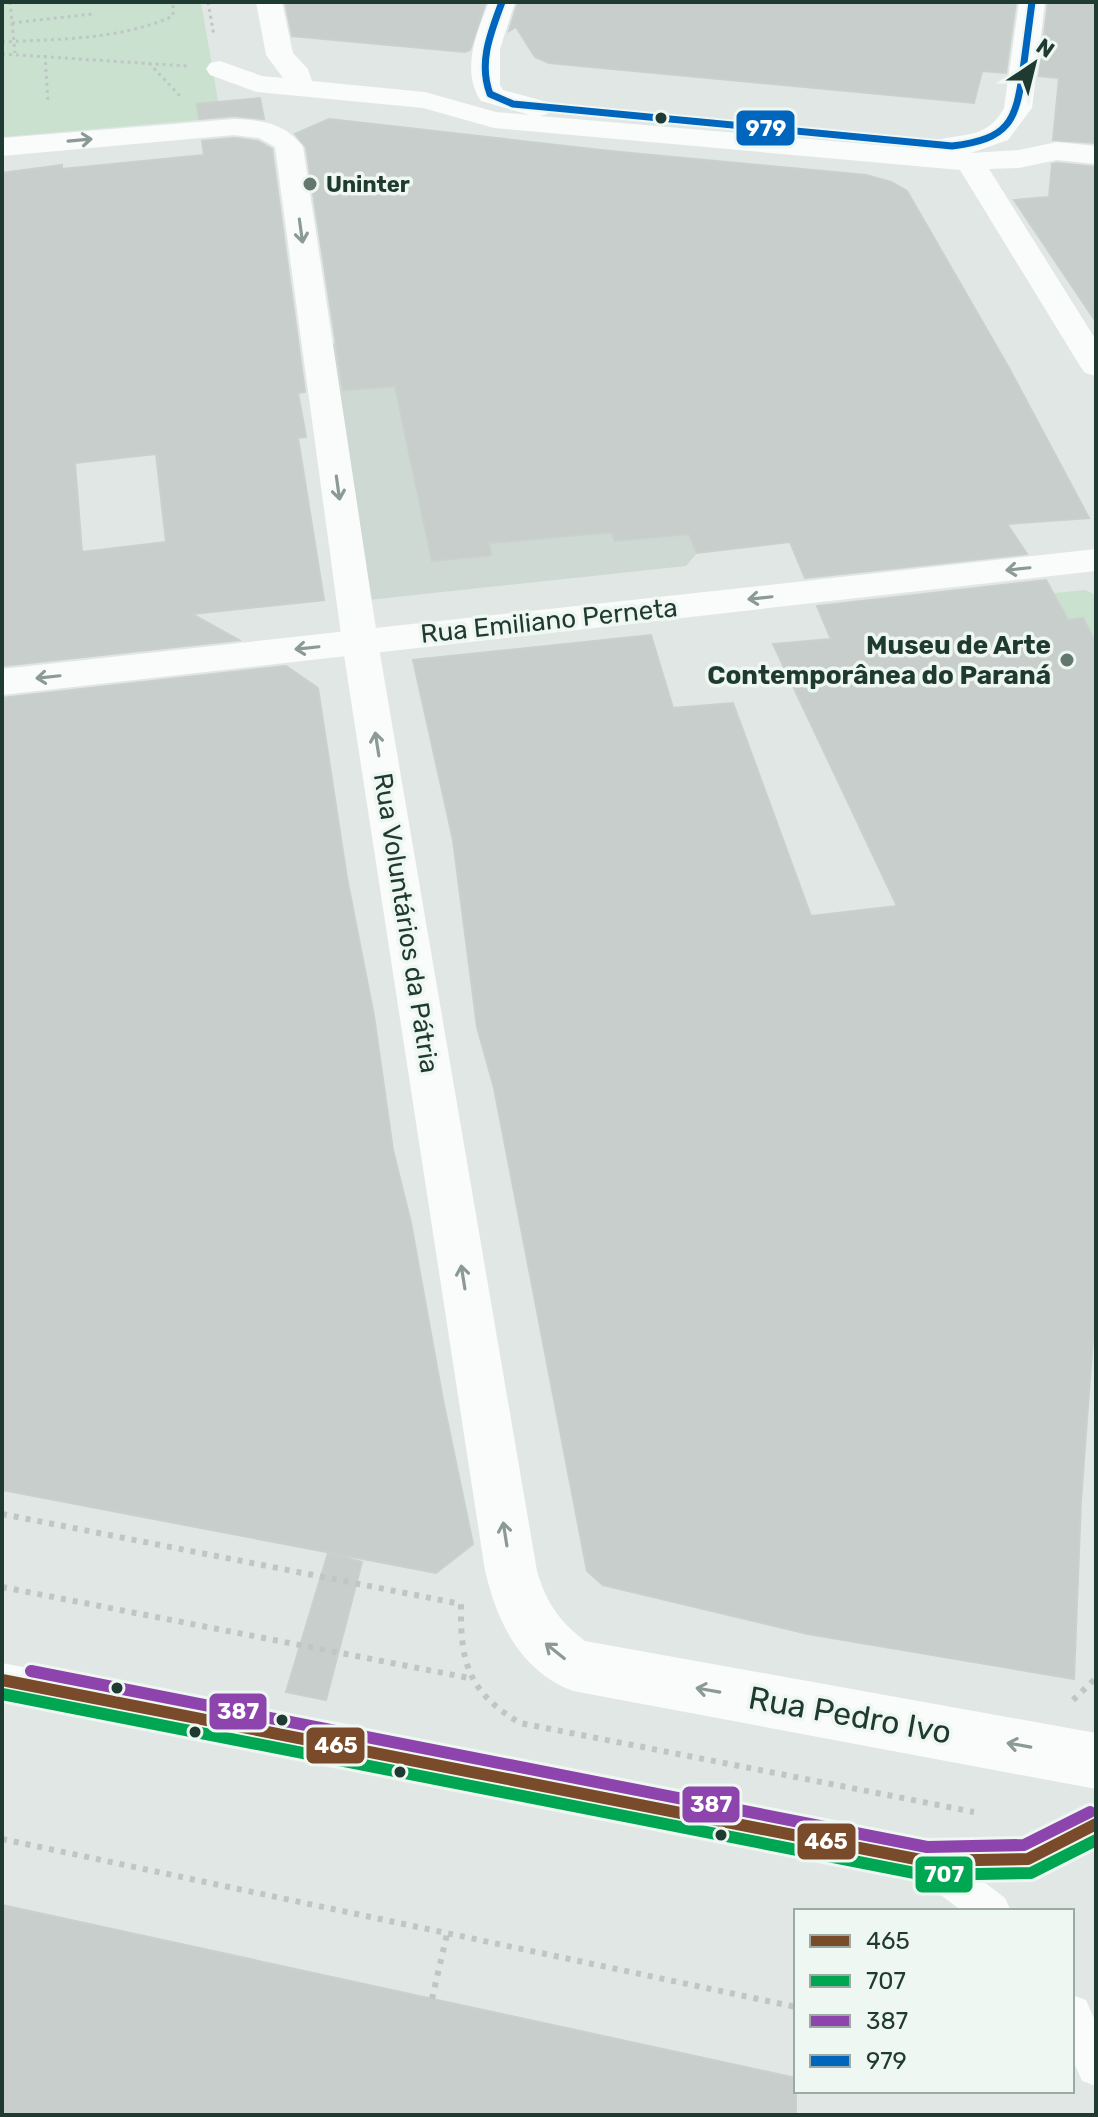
<svg xmlns="http://www.w3.org/2000/svg" width="1098" height="2117" font-family="Rubik,sans-serif">
	<style>
		.built { fill: #ced9d3 }
		.green { fill: #c9e1ce }
		.building { fill: #c8cecb; stroke: #cad0cd; stroke-width: 2; fill-rule: evenodd }
		.lines { fill: none; stroke-linecap: round; stroke-linejoin: round }
		.path-far1 { stroke: #bfc7c5; stroke-width: 3; stroke-dasharray: 3 4; stroke-linecap: butt }
		.path { stroke: #bfc7c5; stroke-width: 6; stroke-dasharray: 5 7; stroke-linecap: butt }
		.lane { fill: #fafbfb; fill-rule: evenodd }
		.street { fill: #fafbfb; fill-rule: evenodd }
		.secondary { fill: #fafbfb; fill-rule: evenodd }
		.bus-1-casing { stroke: #eef7f1; stroke-width: 18 }
		.bus-2-casing { stroke: #eef7f1; stroke-width: 18 }
		.bus-3-casing { stroke: #eef7f1; stroke-width: 18 }
		.bus-4-casing { stroke: #eef7f1; stroke-width: 11 }
		.bus-1 { stroke: #7a4b2a; stroke-width: 12 }
		.bus-2 { stroke: #00a651; stroke-width: 12 }
		.bus-3 { stroke: #8e44ad; stroke-width: 12 }
		.bus-4 { stroke: #0065bd; stroke-width: 7 }
		.oneway { stroke: #8c9a96 }
		.bus-dot { fill: #1f3a30; stroke: #eef7f1; stroke-width: 3 }
		.poi-dot { fill: #63776f; stroke: #eef7f1; stroke-width: 3 }
		.labels { text-anchor: middle; dominant-baseline: central; stroke-width: 7; stroke-linejoin: round; paint-order: stroke }
		.far-poi-label { font-size: 22px; font-weight: bold; fill: #1f3a30; stroke: #eef7f1; text-anchor: start }
		.street-label { font-size: 26px; fill: #1f3a30; stroke: #eef7f1 }
		.poi-label { font-size: 26px; font-weight: bold; fill: #1f3a30; stroke: #eef7f1; text-anchor: end }
		.near-street-label { font-size: 32px; fill: #1f3a30; stroke: #eef7f1 }
		.line-badge { stroke: #eef7f1; stroke-width: 3 }
		.badge-label { font-size: 22px; text-anchor: middle; font-weight: bold; fill: #fff }
	</style>
	<rect width="100%" height="100%" fill="#e1e7e4"/>
	<path class="built" d="M417,336L835,536L697,553L686,566L368,600L325,344Z"/>
	<path class="green" d="M2,2H201L221,118L2,137Z
		M1085,590L1096,595V644L1068,620L1054,593Z"/>
	<path class="building" d="M285,2H486L470,50L465,52L292,36Z
		M518,2H1016L1006,73L982,71L974,103L549,63L535,57L516,27L509,31Z
		M1048,2H1096V143L1053,140L1059,78L1039,76Z
		M260,98L264,119L234,116L199,119L197,104Z
		M329,119L610,151L866,175L891,182L907,191L1009,368L1089,518L1007,524L1027,554L805,578L790,542L697,553L689,534L615,541L612,532L489,543L491,555L432,561L395,386L343,390L306,147L295,134Z
		M234,138L258,141L272,149L305,392L298,393L306,437L298,438L324,600L192,614L239,640L2,666V173L62,165V169L204,155L202,141ZM156,454L166,542L82,552L75,463Z
		M1057,163L1096,167V322L1014,200L1049,197L1052,164Z
		M1046,580L1068,620L1083,618L1096,644V1298L1081,1501L1074,1679L808,1634L603,1585L587,1571L494,1088L477,1027L453,840L413,660L651,635L673,708L733,703L811,916L897,906L773,644L831,639L817,606Z
		M286,666L318,688L347,878L374,1016L393,1150L411,1223L443,1400L473,1544L436,1573L2,1490V698Z
		M328,1553L362,1562L326,1700L286,1692Z
		M2,1905L796,2078V2115H2Z"/>
	<g class="lines">
		<path class="path-far1" d="M10,2L15,53
			M208,2L214,36
			M12,23L92,14
			M2,42C59,39 120,40 173,16V2
			M2,54L187,66
			M45,55L48,103
			M149,63L180,96"/>
		<path class="path" d="M2,1514L461,1604C460,1662 468,1692 520,1723L974,1812
			M2,1587L469,1678
			M1073,1700L1094,1680
			M2,1839L796,2007
			M432,1999L447,1934"/>
		<path class="lane" d="M2,1663L926,1843L1025,1841L1096,1806V1843L1028,1877L979,1878L1005,1898L1011,1911H962L918,1878L2,1697Z
			M1072,1995L1086,2000L1096,2023V2086L1082,2081L1072,2058Z"/>
		<path class="street" d="M256,2H282L293,53L308,69L312,81L425,92L496,112L530,115L481,101C460,71 477,32 489,2H515L500,49V85L503,90L547,102L551,108L547,114L540,116L937,150L934,146L938,140C966,133 988,138 1004,108L1019,2H1045L1032,108L1008,140L971,153L1019,150L1057,142L1096,146V164L1057,160L1019,168L989,169L1096,340V376L1085,373L1080,366L960,170L494,128L423,108L257,92L210,75L206,69L210,63L220,61L262,76L283,78L266,55Z
			M234,119C262,120 286,123 303,147L378,642L537,1571C546,1602 559,1621 585,1641L1096,1733V1789L573,1691C520,1670 498,1624 485,1571L342,642L275,147L259,138L234,135L2,156V138Z"/>
		<path class="secondary" d="M1096,549V571L2,695V669Z"/>
		<defs>
			<path id="bus-1" d="M2,1680L926,1861L1028,1859L1096,1824"/>
			<path id="bus-2" d="M2,1694L925,1875L1031,1873L1096,1840"/>
			<path id="bus-3" d="M31,1671L927,1847L1024,1845L1090,1812"/>
			<path id="bus-4" d="M502,2C491,32 478,62 490,94L513,104L952,146C1009,139 1016,122 1023,70C1026,47 1029,25 1032,2"/>
		</defs>
		<use href="#bus-1" class="bus-1-casing"/>
		<use href="#bus-2" class="bus-2-casing"/>
		<use href="#bus-3" class="bus-3-casing"/>
		<use href="#bus-4" class="bus-4-casing"/>
		<use href="#bus-1" class="bus-1"/>
		<use href="#bus-2" class="bus-2"/>
		<use href="#bus-3" class="bus-3"/>
		<use href="#bus-4" class="bus-4"/>
	</g>
	<defs><path id="oneway-shaft" d="M-6 0H5M1.5-3L5.5 0L1.5 3" fill="none" stroke-width="1.6" stroke-linecap="round" stroke-linejoin="round" transform="scale(2)"/></defs>
	<g class="oneway">
		<use href="#oneway-shaft" transform="translate(80 140) rotate(-5)"/>
		<use href="#oneway-shaft" transform="translate(301 231) rotate(82)"/>
		<use href="#oneway-shaft" transform="translate(338 488) rotate(82)"/>
		<use href="#oneway-shaft" transform="translate(1018 569) rotate(174)"/>
		<use href="#oneway-shaft" transform="translate(760 598) rotate(174)"/>
		<use href="#oneway-shaft" transform="translate(307 648) rotate(174)"/>
		<use href="#oneway-shaft" transform="translate(48 677) rotate(174)"/>
		<use href="#oneway-shaft" transform="translate(377 744) rotate(-99)"/>
		<use href="#oneway-shaft" transform="translate(463 1277) rotate(-99)"/>
		<use href="#oneway-shaft" transform="translate(505 1534) rotate(-99)"/>
		<use href="#oneway-shaft" transform="translate(555 1651) rotate(-141)"/>
		<use href="#oneway-shaft" transform="translate(708 1690) rotate(-170)"/>
		<use href="#oneway-shaft" transform="translate(1019 1745) rotate(-170)"/>
	</g>
	<g class="bus-dot">
		<circle cx="661" cy="118" r="7"/>
		<circle cx="117" cy="1688" r="7"/>
		<circle cx="282" cy="1720" r="7"/>
		<circle cx="195" cy="1732" r="7"/>
		<circle cx="400" cy="1772" r="7"/>
		<circle cx="721" cy="1835" r="7"/>
	</g>
	<g class="poi-dot">
		<circle cx="310" cy="184" r="8"/>
		<circle cx="1067" cy="660" r="8"/>
	</g>
	<g class="labels">
		<g class="far-poi-label">
			<text x="326" y="184">Uninter</text>
		</g>
		<g class="street-label">
			<text transform="translate(549 621) rotate(-6)">Rua Emiliano Perneta</text>
			<text transform="translate(406 923) rotate(81)">Rua Voluntários da Pátria</text>
		</g>
		<g class="poi-label">
			<text x="1051" y="645">Museu de Arte<tspan x="1051" dy="30">Contemporânea do Paraná</tspan></text>
		</g>
		<g class="near-street-label">
			<text transform="translate(850 1715) rotate(10)">Rua Pedro Ivo</text>
		</g>
	</g>
	<g class="line-badge">
		<rect x="735" y="109" width="61" height="38" rx="8" fill="#0065bd"/>
		<rect x="208" y="1692" width="60" height="39" rx="8" fill="#8e44ad"/>
		<rect x="305" y="1726" width="61" height="39" rx="8" fill="#7a4b2a"/>
		<rect x="681" y="1785" width="60" height="39" rx="8" fill="#8e44ad"/>
		<rect x="796" y="1822" width="61" height="39" rx="8" fill="#7a4b2a"/>
		<rect x="914" y="1855" width="60" height="39" rx="8" fill="#00a651"/>
	</g>
	<g class="badge-label">
		<text x="766" y="136">979</text>
		<text x="238" y="1719">387</text>
		<text x="336" y="1753">465</text>
		<text x="711" y="1812">387</text>
		<text x="826" y="1849">465</text>
		<text x="944" y="1882">707</text>
	</g>
	<rect width="1098" height="2117" fill="none" stroke="#1f3a30" stroke-width="8"/>
	<rect x="794" y="1909" width="280" height="184" fill="#eef7f1" stroke="#9baba4" stroke-width="2"/>
	<rect x="810" y="1935" width="40" height="12" fill="#7a4b2a" stroke="#9baba4" stroke-width="2"/>
	<text x="866" y="1949" font-size="24" fill="#1f3a30">465</text>
	<rect x="810" y="1975" width="40" height="12" fill="#00a651" stroke="#9baba4" stroke-width="2"/>
	<text x="866" y="1989" font-size="24" fill="#1f3a30">707</text>
	<rect x="810" y="2015" width="40" height="12" fill="#8e44ad" stroke="#9baba4" stroke-width="2"/>
	<text x="866" y="2029" font-size="24" fill="#1f3a30">387</text>
	<rect x="810" y="2055" width="40" height="12" fill="#0065bd" stroke="#9baba4" stroke-width="2"/>
	<text x="866" y="2069" font-size="24" fill="#1f3a30">979</text>
	<g transform="translate(1034 64) rotate(35)" stroke="#eef7f1" stroke-width="6" paint-order="stroke">
	<path d="M0-6L14 30L0 20L-14 30Z" fill="#1f3a30"/>
	<text y="-12" font-size="22" font-weight="bold" text-anchor="middle" fill="#1f3a30">N</text>
	</g>
</svg>
